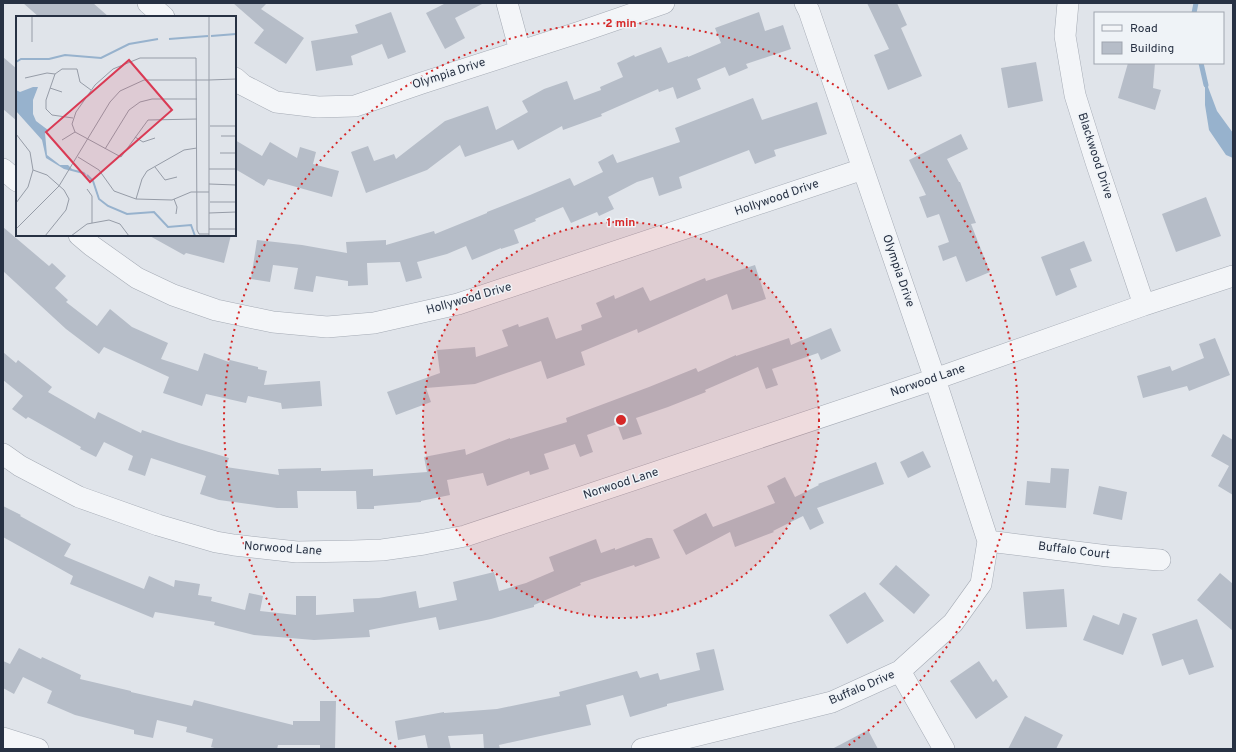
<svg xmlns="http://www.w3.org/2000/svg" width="1236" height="752" font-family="Overpass,sans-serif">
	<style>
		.water { fill: #97b2cd }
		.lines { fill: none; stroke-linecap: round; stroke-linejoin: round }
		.stream { stroke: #97b2cd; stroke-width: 5 }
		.building { fill: #b6bdc8 }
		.minor-casing { stroke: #a5abb5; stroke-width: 22 }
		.minor { stroke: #f3f5f8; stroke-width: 21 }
		.ring { fill: none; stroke: #d62828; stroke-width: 2; stroke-dasharray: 2 4 }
		.labels { text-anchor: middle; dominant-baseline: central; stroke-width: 3; stroke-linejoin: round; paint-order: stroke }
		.street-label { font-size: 12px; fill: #273143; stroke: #eff3f7 }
		.inset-river { fill: none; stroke: #97b2cd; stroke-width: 2 }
		.inset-road { fill: none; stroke: #969ca7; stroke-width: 1 }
		.view { fill: #da3a54; fill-opacity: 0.15; stroke: #da3a54; stroke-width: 2 }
		.inset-edge { fill: none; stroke: #273143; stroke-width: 2 }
		.centre { fill: #d62828; stroke: #eff3f7; stroke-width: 2 }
		.ring-label { font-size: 12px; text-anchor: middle; font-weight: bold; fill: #d62828; stroke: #eff3f7; stroke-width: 3; stroke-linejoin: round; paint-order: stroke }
	</style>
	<rect width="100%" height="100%" fill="#e0e4ea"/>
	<path class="water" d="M1205,79L1217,111L1233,133V158L1226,155L1209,130L1205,105Z"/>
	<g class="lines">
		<path class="stream" d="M1194,13L1196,3
			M1201,63L1206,85"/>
	</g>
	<path class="building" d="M23,3H93L109,17H39Z
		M233,3H267L261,9L304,38L286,64L254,43L264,30Z
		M446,3H484L455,18L465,38L445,49L426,13Z
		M867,3H897L907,25L901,28L922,76L888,90L874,55L889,49Z
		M391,12L406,52L388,59L382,44L351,56L353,65L316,71L311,41L358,33L355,25Z
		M759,12L765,31L783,25L791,49L746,64L748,68L729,76L725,67L697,79L701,89L677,99L673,87L659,92L658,89L601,114L602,116L563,130L562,126L518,150L513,140L465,157L460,145L427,170L366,193L351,152L368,146L374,161L394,154L396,159L445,121L488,106L496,130L528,112L522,101L544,89L567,81L574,100L601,90L600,87L623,77L617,63L634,55L635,57L661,47L668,63L688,56V57L721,43L715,28Z
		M3,57L17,69V121L3,109Z
		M1036,62L1043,101L1008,108L1001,68Z
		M1128,63H1155L1153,88L1161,90L1155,110L1118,98Z
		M753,98L762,120L817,102L827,134L774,150L776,156L755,164L749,150L679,177L682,188L659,196L653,177L637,182L608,197L614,209L599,216L597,212L571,223L563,207L535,219L536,221L514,230L519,243L501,249V248L472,260L466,246L447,254L417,262L422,278L406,282L400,262L367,263L368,285L348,286V281L316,276L313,292L294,289L298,268L273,265L270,282L251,279L257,240L302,245L347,253L346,242L386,240V245L434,231L435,234L487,213V212L530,195L570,178L574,186L603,172L598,162L613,154L617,163L680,142L675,128Z
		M961,134L968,149L947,159L959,182H960L976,223L971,224L990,272L966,282L956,256L943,261L938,246L949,242L939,214L927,218L919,197L926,195L909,160Z
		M235,140L262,156L270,142L297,158L300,147L316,152L313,164L339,171L332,197L268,179L264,186L235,169Z
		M1206,197L1221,236L1176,252L1162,214Z
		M3,227L49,266L52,263L66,276L55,288L68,300L66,302L97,326L110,309L132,327L168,343L161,359L198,371L204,353L229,362L230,360L258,367V369L267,371L264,385L320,381L322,406L282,409L281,403L248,396L246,403L206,394L202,406L163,393L169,377L104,347L99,354L66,329L3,271Z
		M148,235H231L224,263L186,253L184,255Z
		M1084,241L1092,261L1070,269L1077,287L1056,296L1041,257Z
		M755,265L766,299L732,310L727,294L638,333L637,329L581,352L585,365L547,379L541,361L475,384L426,388L431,402L396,415L387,392L440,373L437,350L475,347L476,357L508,346L502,330L518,324L519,327L548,317L556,339L582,330L581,325L602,317L596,303L614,295L615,299L643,287L650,301L705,278L706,281Z
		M831,328L841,351L821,360L818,353L772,369L778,385L766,389L758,367L705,390L706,392L668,407L636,418L642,434L623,440L617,424L587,435L593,452L580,457L575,444L544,454L549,469L530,475L529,471L487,486L483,473L447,480L450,495L421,501V502L374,506V509H357L356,491H297L298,508H277L219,500L200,494L206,476L151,458L145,476L128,470L133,456L104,442L96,457L80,449L81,447L28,417L26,419L12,409L23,396L3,380V352L16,363L18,360L52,387L48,392L95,419L98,412L141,433L142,430L179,443L229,458L226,467L279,475L278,469L321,468V471L373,469V476L427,472L424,457L465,449L466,455L510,438V439L567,422L566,418L649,387L696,368L698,372L736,355V356L789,338L791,345Z
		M1215,338L1230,375L1189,391L1187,386L1143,398L1137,376L1170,366L1172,371L1204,358L1199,344Z
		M1223,434L1233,440V495L1218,486L1229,466L1211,456Z
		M923,451L931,467L908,478L900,462Z
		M876,462L884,484L817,508L824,523L810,530L803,516L773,531L774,532L735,547L730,532L686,555L673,530L706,513L713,527L775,503L767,486L785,477L795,497L819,485L818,484Z
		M1051,468L1069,469L1066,508L1025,505L1027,481L1050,483Z
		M1099,486L1127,492L1122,520L1093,514Z
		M3,506L21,515L20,516L71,544L64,556L144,589L149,576L174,587L175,580L200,584L198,595L212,597L211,601L245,610L249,593L263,596L260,611L296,615V596H316V615L354,612L353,599L379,598L416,591L419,608L457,600L453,582L494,572L499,591L526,583L554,571L549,557L596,539L601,553L615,548V550L647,538H652L660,558L635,567L634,565L580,583L581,585L534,605V607L491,619L439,630L436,617L369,630L370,637L314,640L254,635L214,625L215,622L155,612L153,618L70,584L73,576L3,537Z
		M896,565L930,595L914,614L879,584Z
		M1220,573L1233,584V631L1197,600Z
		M1064,589L1067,627L1026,629L1023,592Z
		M865,592L884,621L847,644L829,615Z
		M1123,613L1137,618L1123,655L1083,640L1093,615L1119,625Z
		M1197,619L1214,667L1189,675L1183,659L1162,666L1152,634Z
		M19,648L41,659L42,657L81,675L80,679L131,691V692L192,706L194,700L293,725V721H320V701H336L335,749H320V745H278L277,749H218L211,747L213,739L186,732L187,727L157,720L153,738L134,734V730L75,715L47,703L52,691L23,677L14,694L3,688V661L10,664Z
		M714,649L724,690L667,704V706L630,717L623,695L586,705L591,725L499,745L500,749H484L483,734L448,736L451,749H428L425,735L398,740L395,721L444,712V713L497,709L560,696L559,692L637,671L640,678L658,673L660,680L700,670L696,653Z
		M979,661L993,682L996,679L1008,697L976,719L950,681Z
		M1025,716L1063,735L1056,749H1008Z
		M868,730L878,749H832Z"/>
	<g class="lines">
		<defs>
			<path id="minor" d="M148,3L164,17
				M507,3L520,51
				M1068,3L1065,36L1075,95L1096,162L1144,305
				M235,78L243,85L276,102L318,107L355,106L422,83L580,32L664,3
				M3,169L17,181
				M79,235L92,246L137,278L173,295L216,310L273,322L327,327L374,323L458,304L863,169
				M3,454L20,466L79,497L158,525L216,542L234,545L297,552L353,551L382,550L424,544L465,536L935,379L1144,305L1233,276
				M988,541L1108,556L1160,560
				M900,671L944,749
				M3,738L38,749
				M642,749L832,702L900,671L953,623L981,584L988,541L935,379L809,11L805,3"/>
		</defs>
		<use href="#minor" class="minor-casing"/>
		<use href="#minor" class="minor"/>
	</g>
	<circle cx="621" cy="420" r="198" fill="#d62828" fill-opacity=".12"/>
	<g class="ring">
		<circle cx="621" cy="420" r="198"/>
		<path d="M396 747A397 397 0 1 1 846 747"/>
	</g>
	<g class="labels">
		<g class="street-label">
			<text transform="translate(449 74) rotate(-18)">Olympia Drive</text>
			<text transform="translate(1095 156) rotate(72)">Blackwood Drive</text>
			<text transform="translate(777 198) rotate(-19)">Hollywood Drive</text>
			<text transform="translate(898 271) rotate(71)">Olympia Drive</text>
			<text transform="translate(469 299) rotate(-16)">Hollywood Drive</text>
			<text transform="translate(928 381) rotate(-19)">Norwood Lane</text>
			<text transform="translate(621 484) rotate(-18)">Norwood Lane</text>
			<text transform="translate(283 549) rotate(4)">Norwood Lane</text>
			<text transform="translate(1074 551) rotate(7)">Buffalo Court</text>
			<text transform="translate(862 688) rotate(-23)">Buffalo Drive</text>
		</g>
	</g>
	<g transform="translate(16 16)">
		<rect width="220" height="220" fill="#e0e4ea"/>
		<path d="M17,71H22L17,84V98L20,105L32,114L29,117L31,139L44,149H52L56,153L68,156L71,159L48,153L30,142L26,124L0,95V74L4,76Z" fill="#97b2cd"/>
		<path class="inset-river" d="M195,20L220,18M153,23L192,20M0,46L5,43H33L49,39L85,42L113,28L142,23M71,159L77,165L83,183L92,190L111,198L138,196L152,211L175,209L179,220"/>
		<path class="inset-road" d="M193,0V220M16,26V0M9,62L31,57L39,58M193,64L220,63M34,72L46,76M57,102L36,99L30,93V84L39,58L46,53H61L64,66L75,74M194,110H220M59,116L56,108L60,96L79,69L97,53L124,42H180L181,214L183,218H193M59,116L105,141L132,104L181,103M0,118L14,136L17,154L12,171L0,187M205,120H220M119,121L127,126L139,122M46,124L59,116M89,133L113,94L124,86L136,83H181M204,137H220M62,141L83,154L98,175L120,183L156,184L175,176H193M139,151L149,164L161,161M193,153H220M17,154L31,159L48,174L53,183L50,194L29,220M193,168L220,169M71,173L76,180V207M120,183L126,163L131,155L168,134L181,132M158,183L161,191L160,198M194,186H220M193,197L220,196M0,213L43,170L94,86L104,75L128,64H193M193,213H220M55,220L71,208L93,204L104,208L113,220"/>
		<path class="view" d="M113,44L156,94L74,166L30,116Z"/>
		<rect width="220" height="220" class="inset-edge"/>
	</g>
	<circle cx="621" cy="420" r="6" class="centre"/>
	<g class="ring-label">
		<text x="621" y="27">2 min</text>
		<text x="621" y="226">1 min</text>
	</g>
	<rect width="1236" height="752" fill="none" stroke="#273143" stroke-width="8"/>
	<rect x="1094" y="12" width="130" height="52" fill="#eff3f7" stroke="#9fa5af"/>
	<rect x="1102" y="25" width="20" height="6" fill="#f3f5f8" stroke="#9fa5af"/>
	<text x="1130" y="32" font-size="12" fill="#273143">Road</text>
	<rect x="1102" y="42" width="20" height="12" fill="#b6bdc8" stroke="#9fa5af"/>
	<text x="1130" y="52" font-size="12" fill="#273143">Building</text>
</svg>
